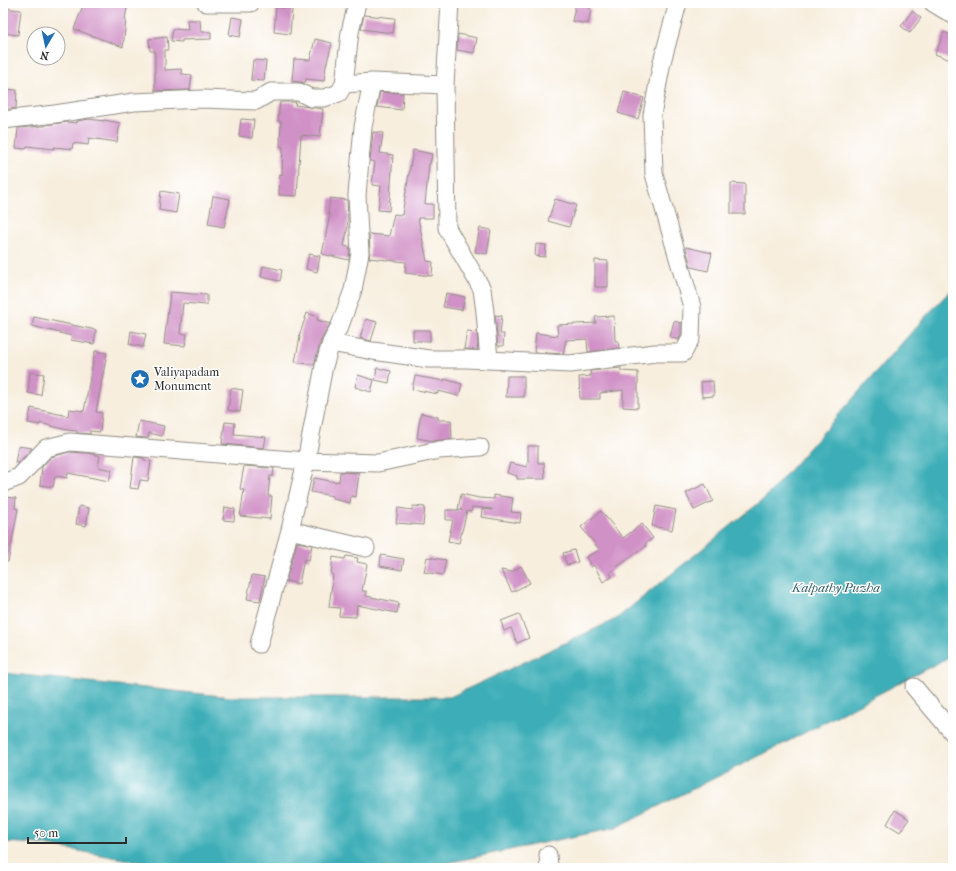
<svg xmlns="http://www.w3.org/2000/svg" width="956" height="871" font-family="'IM FELL French Canon',serif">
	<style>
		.water { fill: #3daeb7; stroke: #346c71 }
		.building { fill: #d091c6 }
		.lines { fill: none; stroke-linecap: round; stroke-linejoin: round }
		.minor-casing { stroke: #918c84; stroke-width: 19 }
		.minor { stroke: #fff; stroke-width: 17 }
		.labels { text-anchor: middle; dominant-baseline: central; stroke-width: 3; stroke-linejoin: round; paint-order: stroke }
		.poi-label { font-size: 12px; fill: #2b2b2b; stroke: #fff; text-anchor: start }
		.water-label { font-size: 13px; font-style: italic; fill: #325f63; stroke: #fff }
	</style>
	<rect width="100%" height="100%" fill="#fff"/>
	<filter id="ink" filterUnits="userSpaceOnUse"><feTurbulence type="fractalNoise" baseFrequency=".025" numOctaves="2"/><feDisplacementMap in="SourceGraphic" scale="8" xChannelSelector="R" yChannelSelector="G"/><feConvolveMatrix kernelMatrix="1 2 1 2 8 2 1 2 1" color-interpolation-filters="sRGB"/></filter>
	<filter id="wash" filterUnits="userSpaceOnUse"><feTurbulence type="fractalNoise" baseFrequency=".012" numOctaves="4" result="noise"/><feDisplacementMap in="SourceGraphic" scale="16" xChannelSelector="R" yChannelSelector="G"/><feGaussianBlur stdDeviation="0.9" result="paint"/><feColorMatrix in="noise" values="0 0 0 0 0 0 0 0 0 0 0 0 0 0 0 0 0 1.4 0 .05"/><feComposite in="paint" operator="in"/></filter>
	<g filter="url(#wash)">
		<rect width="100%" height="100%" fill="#f7eede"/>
		<path class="water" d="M953,288V655L783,744L615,828L437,865L418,868H174L40,844L3,842V673L231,697H450L616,619L765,498L924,318Z"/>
		<g id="blocks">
			<path class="building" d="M84,3H128L125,19L126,20L123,47L74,29Z
				M576,3H590L589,9H591L588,24L572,21Z
				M276,7L292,9L290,34L274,32Z
				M3,8L21,10L18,35L3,33Z
				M912,11L921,18L910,33L901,26Z
				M364,15L395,18L393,33L361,29Z
				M232,17L243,19L240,37L229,35Z
				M187,20H200L201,32H211V39L182,40V42L171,41L173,29L188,30Z
				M944,32L953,36V61L935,54Z
				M458,34L477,38L474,53L457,50Z
				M167,37L168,50H165V70L181,69L182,74L192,75L190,90L155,91V51H150L149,39Z
				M315,39L332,43L326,66L324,81L306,79L305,83L292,81L294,59L310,60Z
				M253,60L266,61L264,81L251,80Z
				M3,89L17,90L16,108L3,110Z
				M380,92L403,93L402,110L377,107Z
				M624,92L644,98L638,119L618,113Z
				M280,102H296L295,105L323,109L320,137L301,135L297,196L279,195L280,174L282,175L283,147L280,146L281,121H278Z
				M89,119L104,121V120L120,123L117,142L89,138L88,145L73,143L72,149L54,147V149L27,146L26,149L16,148L18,128L41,126H45V125L68,122L77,123V121Z
				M241,119L254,120L252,138L239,136Z
				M373,132L383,133L380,153L393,155L389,211L378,210L381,186L372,185L375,162L370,161Z
				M413,150L432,154L430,164H429L425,204H433V218H418L427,261L433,262L432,276L405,273L406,262L369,258L370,252L369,234L389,236L394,214L402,215Z
				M731,183L745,184V214H731Z
				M161,191L179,194L176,213L159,210Z
				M213,196L230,199L224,227L208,224Z
				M330,198L347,200L348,218L347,231L344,246L350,247L349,260L322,254L330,214H328Z
				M555,199L576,205L569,227L548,221Z
				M480,228L491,230L487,254L475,252Z
				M536,244L546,245L545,257L535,256Z
				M686,247L712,253L708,271L691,267L686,249Z
				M309,254L320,256L317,272L306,269Z
				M595,260L608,261V287H595Z
				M263,266L282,270L280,281L261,277Z
				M170,292L207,295V305L183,303L180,334H187L185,346L164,344Z
				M446,293L465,297L462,310L443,307Z
				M307,313L318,317L317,320L330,324L321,340L314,365L295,362L300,337L299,336Z
				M495,315L502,316L500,334H504L503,346H498Z
				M614,316L615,341H618L619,348L588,352L587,339L566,340L563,354L534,352L536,333L558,336L557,325L596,323L595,317Z
				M34,317L96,330L94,344L71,340L72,336L32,326Z
				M366,319L377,322L371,341L360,338Z
				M674,321L681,323V335L679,340L670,337Z
				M413,330H430V341H413Z
				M131,331L146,334L143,347L129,344Z
				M467,331L477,332L478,344L477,350L464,349Z
				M95,351L107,353L96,412L102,413L100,432L90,431V434L77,433V431L67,430L40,423V425L28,423L31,408L68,416L69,409L84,411Z
				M377,368L391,371L389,383L375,380Z
				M621,368V371L638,372V408L623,407V390L600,393V399H580L579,377L591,376L590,371Z
				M30,372L44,374L41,395L28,393Z
				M358,375L374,380L371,392L355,387Z
				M415,376L444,381V379L462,384L459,396L438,391V394L412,389Z
				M507,376H524V397H506Z
				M713,381L714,396L702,397L701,382Z
				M231,388L243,390L240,412L228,410Z
				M421,413L438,417V420H451L452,439L433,441L417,438Z
				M139,421L164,426L162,436L149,433L148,438L136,437Z
				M225,422L235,423L234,434L266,437L264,448L222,444Z
				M18,446L32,448L18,463H15Z
				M528,446H538V463H544L545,479H517V476L507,473L510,463L527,467V463H528Z
				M69,452L88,453L100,456L98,467L112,470L109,481L68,473L67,478L55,476L53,487L40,485L42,467L51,457Z
				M134,457L144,458V460L151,461L148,481L140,480L138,489L130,488Z
				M244,466L274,468L273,476H270L268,496H272L270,519L240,516L244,490L240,489Z
				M340,472L359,473L356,497L351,496L350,503L333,499V496L311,492L314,478L336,482V481L339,482Z
				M705,484L713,501L694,510L686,493Z
				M461,494L479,498L494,499V495L513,498L511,512L521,513L520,523L481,517L482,509L492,510V509L472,507L471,512L467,511L459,543L448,541L453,520H446V510H462L458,509Z
				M3,497L16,498L15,508L18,509L8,562L3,561Z
				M79,506L89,508L86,526L76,524Z
				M413,506L425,507L423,525L396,523L398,508L412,510Z
				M656,506L676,510L672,530L652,526Z
				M225,507L235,509L234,521L223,520Z
				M601,511L623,538L642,524L653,538L645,544L646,546L610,572L612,577L603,582L594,565L591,567L586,557L600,550L581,527Z
				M297,542L312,545L309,560L304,559L299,584L286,581Z
				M574,550L578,562L567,565L563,553Z
				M381,555L404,559L402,570L380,566Z
				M346,556L358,558L357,562L367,564L362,591H366V596L399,603L397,613L357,605L356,617L339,616L340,608L329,607L333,575L331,574L333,557L345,559Z
				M427,557L446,560L443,575L424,572Z
				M521,566L530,583L512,592L501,570L512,572L513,571Z
				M252,575L265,577L260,601L247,599Z
				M519,614L529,638L517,643L511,628L504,631L501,621Z
				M895,810L909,819L900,832L887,824Z"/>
		</g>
	</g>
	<g filter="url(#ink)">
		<use href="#blocks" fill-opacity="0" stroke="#918c84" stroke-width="1"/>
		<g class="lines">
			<defs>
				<path id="minor" d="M206,3H251
					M357,3L350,32L344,84L372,82
					M450,3L445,85L372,82L363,127L357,195L360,253L353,290L341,323L331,343L373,351L429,359H466L570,364L655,353H683L691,338L692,307L654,174L652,115L662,62L678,3
					M933,3L953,15
					M445,85L447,228L482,289L485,312L489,360
					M3,120L55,114L134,102L203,99L256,101L271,92H299L311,98H324L339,93L344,84
					M3,483L19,477L46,448L70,442L306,461L378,463L439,450L480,447
					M290,530L366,548
					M259,644L290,530L306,461L324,366L331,343
					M914,687L953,733
					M548,855L549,868"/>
			</defs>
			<use href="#minor" class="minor-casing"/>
			<use href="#minor" class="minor"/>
		</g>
	</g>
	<defs>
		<symbol id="sight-disc" viewBox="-11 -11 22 22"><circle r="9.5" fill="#1f6fb2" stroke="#fff"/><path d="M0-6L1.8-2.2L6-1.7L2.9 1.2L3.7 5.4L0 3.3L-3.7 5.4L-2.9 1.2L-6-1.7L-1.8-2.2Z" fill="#fff"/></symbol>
	</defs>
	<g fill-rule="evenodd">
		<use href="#sight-disc" x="129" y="368" width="22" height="22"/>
	</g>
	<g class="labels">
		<g class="poi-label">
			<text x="154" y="372">Valiyapadam<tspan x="154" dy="14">Monument</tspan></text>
		</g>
		<g class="water-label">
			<text x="836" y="587">Kalpathy Puzha</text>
		</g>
	</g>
	<rect width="956" height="871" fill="none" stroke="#fff" stroke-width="16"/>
	<g transform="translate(46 46) rotate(189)"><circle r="19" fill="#ffffff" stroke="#aaaaaa"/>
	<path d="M0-3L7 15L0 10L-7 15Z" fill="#1f6fb2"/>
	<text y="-6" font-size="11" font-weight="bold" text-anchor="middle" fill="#2b2b2b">N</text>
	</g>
	<path d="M28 837v6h98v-6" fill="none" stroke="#2b2b2b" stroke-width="2"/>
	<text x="34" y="837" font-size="12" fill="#2b2b2b" stroke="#ffffff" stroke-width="3" paint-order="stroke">50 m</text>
</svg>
